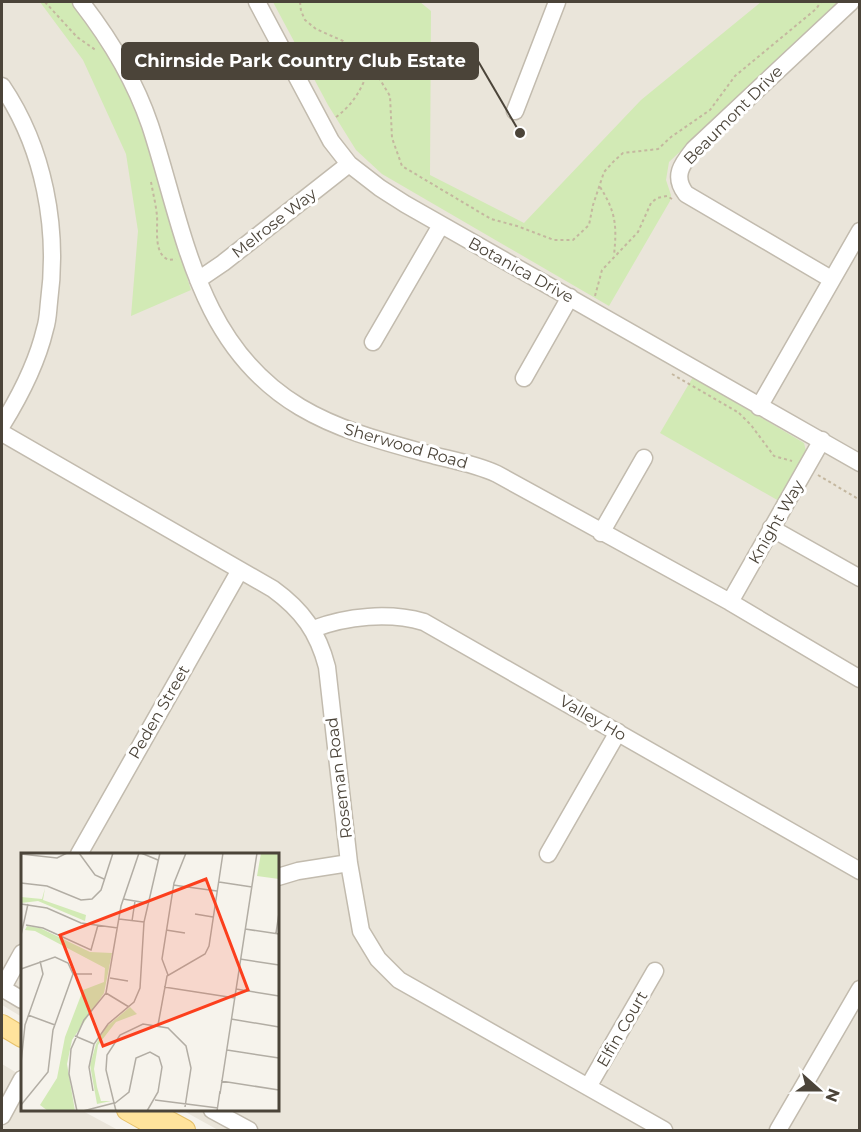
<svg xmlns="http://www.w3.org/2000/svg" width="861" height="1132" font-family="Montserrat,sans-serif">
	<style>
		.residential { fill: #eae5da }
		.green { fill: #d2eab5 }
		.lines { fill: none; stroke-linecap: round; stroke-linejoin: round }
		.minor-casing { stroke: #c2bbae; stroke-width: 19 }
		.major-casing { stroke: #e6c16a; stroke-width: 22 }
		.path { stroke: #c4b79f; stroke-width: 2; stroke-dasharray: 3 3; stroke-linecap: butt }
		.minor { stroke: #fff; stroke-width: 16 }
		.major { stroke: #ffe39c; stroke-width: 20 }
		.labels { text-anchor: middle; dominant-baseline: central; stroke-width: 6; stroke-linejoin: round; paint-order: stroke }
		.street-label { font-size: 16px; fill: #4b4439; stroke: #fff }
		.inset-road { fill: none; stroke: #b2ada4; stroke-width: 1.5 }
		.view { fill: #fc3f1d; fill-opacity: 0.15; stroke: #fc3f1d; stroke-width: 3 }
		.inset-edge { fill: none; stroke: #4b4439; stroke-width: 3 }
		.leader { fill: none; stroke: #4b4439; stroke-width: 2 }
		.callout-dot { fill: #4b4439; stroke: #fff; stroke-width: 2 }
		.callout { fill: #4b4439; stroke: #4b4439; stroke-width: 2 }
		.callout-label { font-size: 18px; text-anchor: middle; font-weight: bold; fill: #fff }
	</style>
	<rect width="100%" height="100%" fill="#f6f3ec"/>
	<path class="residential" d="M2,2H859V1130H218L182,1110H278V854H22V1017L2,1005Z
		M2,1064L22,1076V1110H81L118,1130H2Z"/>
	<path class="green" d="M40,2H71C88,23 106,46 118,70C152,137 168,218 191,290L131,316L138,231L126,154L83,60Z
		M273,2H420L431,11L430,175L524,223L641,100L761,2H839L669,162L666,180L671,195L670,201L609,306L382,174L356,150L328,105Z
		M693,377L804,443L806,451L804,459L779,501L660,433Z"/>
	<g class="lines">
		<defs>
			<path id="minor" d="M81,2C109,38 135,81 150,125C184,228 196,345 300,407C342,432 389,443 436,456C457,461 478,465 497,474L730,602L860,679
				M257,2L331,141L349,164L380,188L405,204L860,463
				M2,86C44,148 59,228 49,302C48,311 48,320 45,329C37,363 20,396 2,425
				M515,111L557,2
				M831,279L686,194C672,176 682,164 694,149L851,2
				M198,280L223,263L349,164
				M373,342L441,225
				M524,378L570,297
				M759,407L860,231
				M2,433L273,589C302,610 318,632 327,667L349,863L361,931L378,959L399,980L664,1130
				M771,528L860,578
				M601,533L644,458
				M730,602L822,440
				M313,629C347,616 389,612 424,622L860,871
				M79,854L240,570
				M548,854L618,732
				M278,877L298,871L349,863
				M2,988L22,1000
				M2,989L22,953
				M588,1087L655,971
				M212,1110L249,1130
				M2,1116L22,1079
				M778,1130L860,989"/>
			<path id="major" d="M2,1025L22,1037
				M127,1110L159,1128
				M148,1110L185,1130"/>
		</defs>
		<use href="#minor" class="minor-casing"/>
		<use href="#major" class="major-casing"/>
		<path class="path" d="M45,2L77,37L97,51
			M300,2L301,11L305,20L316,29L343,41L359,54L376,73L390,96L392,138L402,166L491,219L517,226L554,240H573L589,225L593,205L604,172L615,160L623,153L658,149L671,137L710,110L735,76L816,9L821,2
			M336,117C353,105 365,85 369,65
			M151,182C153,193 156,205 157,216C158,229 153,254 169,260L176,259
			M600,187C616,212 617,226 614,255
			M595,296L602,270L638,232L651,203L657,198L667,196L672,199
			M672,374L739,413
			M739,413L751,425L774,456L792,461
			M818,475L860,500"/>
		<use href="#minor" class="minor"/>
		<use href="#major" class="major"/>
	</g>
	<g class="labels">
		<g class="street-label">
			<text transform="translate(733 115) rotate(-45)">Beaumont Drive</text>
			<text transform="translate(274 223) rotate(-38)">Melrose Way</text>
			<text transform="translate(521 270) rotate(29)">Botanica Drive</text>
			<text transform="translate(406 446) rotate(16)">Sherwood Road</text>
			<text transform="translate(776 522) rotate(-60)">Knight Way</text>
			<text transform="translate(159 712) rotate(-60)">Peden Street</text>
			<text transform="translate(593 718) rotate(30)">Valley Ho</text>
			<text transform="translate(339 778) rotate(-97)">Roseman Road</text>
			<text transform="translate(622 1029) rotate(-60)">Elfin Court</text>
		</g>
	</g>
	<g transform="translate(21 853)">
		<rect width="258" height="258" fill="#f6f3ec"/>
		<path d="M240,0H258V26L236,23ZM24,35L22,47L65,62L64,68L17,48L0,50V44L21,46ZM6,73L19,75L69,99L91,100L83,140L51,187L46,211L54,258H27L19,252L36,225L44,184L62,137L83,129L84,115L14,78L4,77ZM109,154L116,161L95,169L77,192L73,216L76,234L80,248H90L76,251L69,212L75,191L85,174Z" fill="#d2eab5"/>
		<path class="inset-road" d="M58,0L74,22L83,26M120,0L137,7M0,1L36,5L46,0M198,29L231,34M0,30L26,33L60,47L71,46L80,37L92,0M152,32L196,38M102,46L126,50M0,51L26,55L60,70L97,75M174,61L192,64M98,66L123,69M111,68L114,48M5,72L22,75L70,97L77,72M224,76L258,81M145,77L164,80M255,80L258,60M0,82L7,51M219,106L258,112M0,116L34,104L47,110L52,121L32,177L27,219L0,252M52,121H71M147,122L141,106L153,30L165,0M89,125L107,128M143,134L214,145M215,136L258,143M85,140L108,154M7,162L34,172M210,166L258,174M137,172L146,123L184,101L188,93L202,0M54,183L73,191M206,197L258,205M0,210L4,172L22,121L19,108M200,228L258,237M72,238L68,214L73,191L87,171L113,149L119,135L123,69L139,0M199,241L236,0M134,247L197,255M93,251L108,239L115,205L129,199L138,204L141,214L137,239L126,258M56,258L48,221L50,196L63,167L85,140L100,53L118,0M62,258L93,250M95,258L85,217L86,202L99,182L122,171L147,175L165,193L170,215L164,254M196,258L199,238"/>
		<path class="view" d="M185,26L227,137L82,193L39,82Z"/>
		<rect width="258" height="258" class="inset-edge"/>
	</g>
	<path class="leader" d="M520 133L478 61"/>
	<circle class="callout-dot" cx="520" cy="133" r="6"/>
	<rect class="callout" x="122" y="43" width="356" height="36" rx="6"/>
	<g class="callout-label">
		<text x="300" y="67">Chirnside Park Country Club Estate</text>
	</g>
	<rect width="861" height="1132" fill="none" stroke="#4b4439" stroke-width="6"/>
	<g transform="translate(819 1090) rotate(111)" stroke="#ffffff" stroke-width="4.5" paint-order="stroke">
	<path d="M0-4.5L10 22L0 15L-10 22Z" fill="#4b4439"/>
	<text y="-9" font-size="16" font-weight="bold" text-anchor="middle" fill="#4b4439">N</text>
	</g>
</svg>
